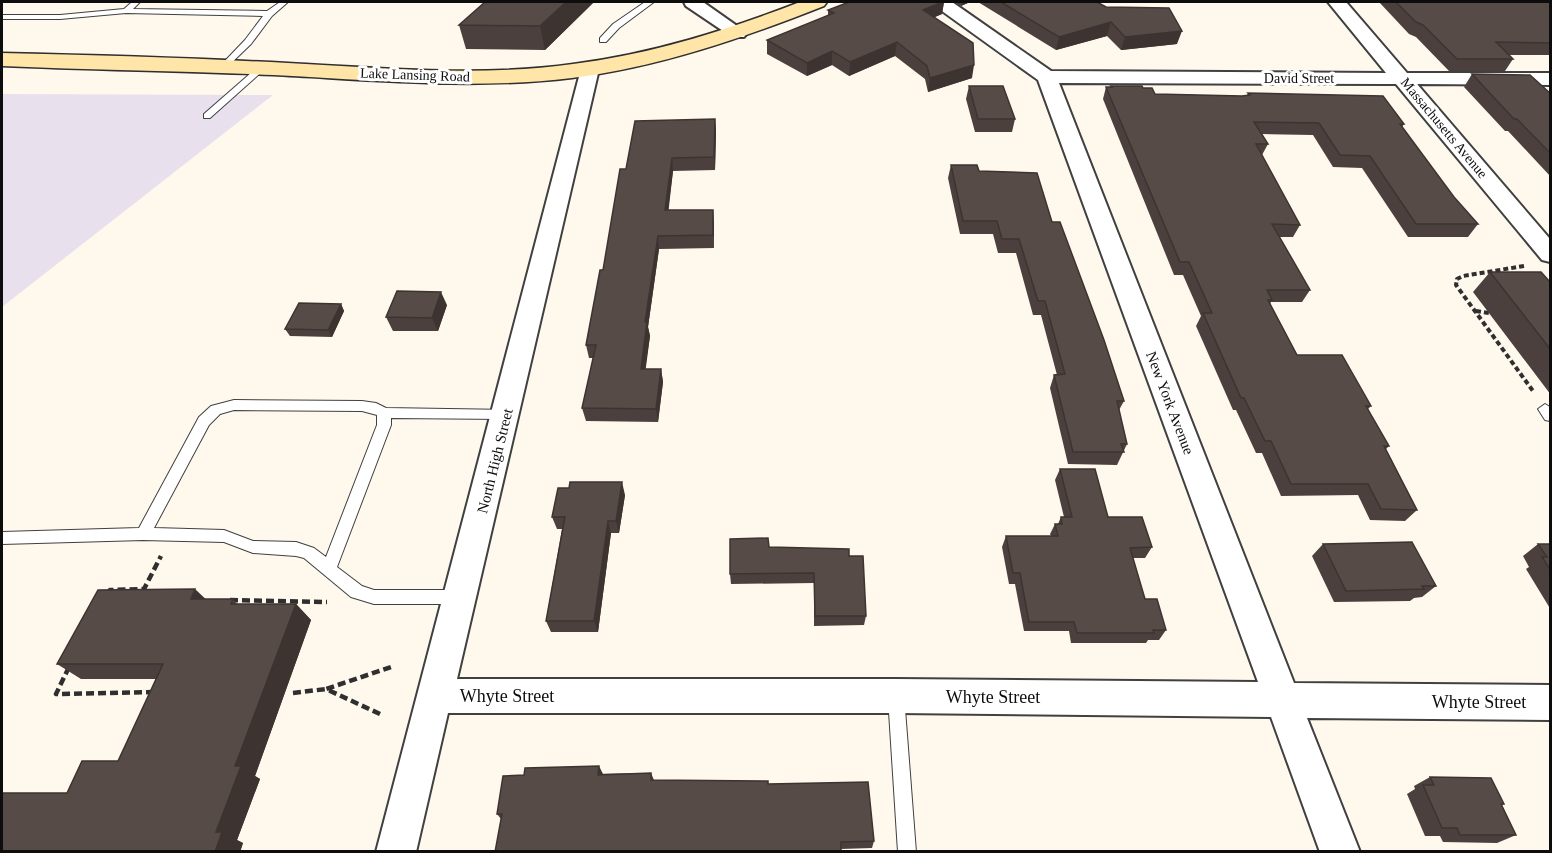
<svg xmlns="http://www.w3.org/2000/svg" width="1552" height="853" font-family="Georgia,serif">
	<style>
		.industrial { fill: #e9e0ed }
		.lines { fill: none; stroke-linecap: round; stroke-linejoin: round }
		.service-casing { stroke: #404040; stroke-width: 2 }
		.minor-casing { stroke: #404040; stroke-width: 4 }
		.secondary-casing { stroke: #2f2f2f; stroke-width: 3 }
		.path-far1 { stroke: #2f2f2f; stroke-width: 4; stroke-dasharray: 5 3; stroke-linecap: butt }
		.path { stroke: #2f2f2f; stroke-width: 4.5; stroke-dasharray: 8 4; stroke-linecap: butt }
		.service { fill: #fff; fill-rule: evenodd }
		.minor { fill: #fff; fill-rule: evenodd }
		.secondary { fill: #ffe5a8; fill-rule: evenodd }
		.wall { fill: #4b403e }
		.shaded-wall { fill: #3d3432 }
		.building { fill: #574b48; stroke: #3d3432; stroke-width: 1.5 }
		.labels { text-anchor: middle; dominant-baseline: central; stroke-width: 6; stroke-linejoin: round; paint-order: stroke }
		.far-street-label { font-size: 14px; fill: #0d0d0d; stroke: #fff }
		.street-label { font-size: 15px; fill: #0d0d0d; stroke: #fff }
		.near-street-label { font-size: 18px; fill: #0d0d0d; stroke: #fff }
	</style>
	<rect width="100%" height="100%" fill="#fff8ed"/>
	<path class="industrial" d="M2,94L273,95L2,307Z"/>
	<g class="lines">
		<defs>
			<path id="service" d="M132,2H140L133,9L267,11L280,2H288L272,16L251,44L224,70L221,69V65L245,40L263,16L126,13L60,19H2V15H60L124,9Z
				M645,2H654L619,28L606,42H600V38L613,24Z
				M259,66L266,68L210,118H204V114Z
				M234,400L362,401L376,403L386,408L511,410L513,414L506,419L391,418V425L337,567L362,586L374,590H461L467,592L469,597L467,602L461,604H374L351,597L304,558L296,556L253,553L224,542L143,540L2,544V532L139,528L199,417L211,406ZM234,410L362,411L377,415V425L326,557L314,548L296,542L253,541L224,530L154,528L209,425L220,414Z
				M1545,404L1550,407V421L1545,420L1538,409Z
				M896,688L902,690L904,696L916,852H898L888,696L890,690Z"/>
			<path id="minor" d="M684,2H703L747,33L744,37H732L686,6Z
				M933,2H952L1051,71L1386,73L1328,2H1346L1407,73H1550V85L1417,84L1550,239V262L1542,260L1396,84L1059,83L1294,683L1550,685V720L1307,718L1360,852H1320L1271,717L896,713H448L416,852H376L581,69L583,65H597L599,69L457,679H896L1258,682L1038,80L935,6Z"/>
			<path id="secondary" d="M800,2H827L824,6C743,38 659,67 572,78C473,90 373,80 273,75C183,71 92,70 2,66V53C97,55 193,58 288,63C383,68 479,77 573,64C652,54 727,30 800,2Z"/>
		</defs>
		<use href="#service" class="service-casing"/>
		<use href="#minor" class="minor-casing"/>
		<use href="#secondary" class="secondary-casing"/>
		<path class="path-far1" d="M1524,266L1463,276L1457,279L1456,285L1533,391
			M1476,311L1489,313"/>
		<path class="path" d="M108,594L110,590L144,589L161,556
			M230,600L327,602
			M69,667L56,694L153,692
			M293,693L326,689
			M380,714L326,689L394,666"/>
		<use href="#service" class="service"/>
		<use href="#minor" class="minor"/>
		<use href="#secondary" class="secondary"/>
	</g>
	<path class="wall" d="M594,2L545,50L466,49L459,25Z
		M944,2L942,14L934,17L972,78L928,92L925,79L895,56L849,76L832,65L807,76L767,54V40L828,16V10Z
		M955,2H970L961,6Z
		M978,2H1097L1177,44L1121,50L1107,36L1056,50Z
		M1379,2H1551V55H1509L1513,59L1505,71H1449L1416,37L1409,34Z
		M1472,74L1551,94V177L1508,131H1505L1464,87Z
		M969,86L1015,119L1012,132H975L966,99Z
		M1111,86L1143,88L1155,94L1242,96L1247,95L1248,93L1404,124L1402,127L1454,197L1478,224L1468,237H1408L1362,168L1333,167L1313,135L1262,134L1268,144L1262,155L1300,225L1293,237H1279L1310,290L1302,302H1271L1270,304L1297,355L1371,406L1368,409L1389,446L1386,449L1417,510L1405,521L1370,520L1358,495L1281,496L1262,453H1256L1236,410H1233L1196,326L1201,316L1183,275H1174L1103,99L1106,87H1111Z
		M715,119L716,132L715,170L673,171L668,210H713L714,248L659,249L648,327L650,336L645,369H661L663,382L658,422L586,421L582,408L593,358H589L586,345L626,169Z
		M951,165L979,171L1052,222L1124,401L1119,410L1127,444L1117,465L1068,464L1050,388L1054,375H1057L1041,315H1033L1016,253H998L993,234H960L948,178Z
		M1490,272L1551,283V395L1473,292Z
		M341,304L344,311L332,337L290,336L285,329Z
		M447,305L438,331H393L386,317Z
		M1060,469L1108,517L1152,547L1145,558H1133L1145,599L1166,630L1159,640H1148L1146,643H1071L1069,631H1024L1015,584H1009L1002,547L1006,536H1051L1050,534L1055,524H1058L1061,517H1064L1055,480Z
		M569,488L625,495L619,533H611L598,632H551L546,621L562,529H557L552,517Z
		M1323,544L1436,586L1422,597L1414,598L1410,601L1334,602L1312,556Z
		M1538,544H1551V610L1526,569L1529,567L1523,556Z
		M769,547L849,556L866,616L864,625L814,626V583L731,584L730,574Z
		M206,599H233L237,604H296L311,620L255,776L260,779L237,840L243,843L240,852H2L67,793L118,761L156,679H81L57,664Z
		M651,773L654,780L768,784L874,841L872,848L841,849L501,819L497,814L524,775Z
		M1430,777L1504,804L1502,805L1516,835L1497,843L1443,842L1440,836H1425L1407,794L1415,789L1414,786Z"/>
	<path class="shaded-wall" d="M566,2H594L545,50L540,26Z
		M944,2L942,14L922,23L923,10Z
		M962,2H970L961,6Z
		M1111,22L1107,36L1056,50L1059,37Z
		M1182,31L1177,44L1121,50L1125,37Z
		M897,42L895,56L849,76L850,62Z
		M832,51V65L807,76V63Z
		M974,65L972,78L928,92L930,78Z
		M715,119L716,132L715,170L714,157Z
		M672,158L673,171L667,224L665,210Z
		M713,210L714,223V248L713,235Z
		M658,236L659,249L648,327L650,336L644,382L641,369L645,322Z
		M441,292L447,305L438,331L432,318Z
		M341,304L344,311L332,337L328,330Z
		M661,369L663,382L658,422L656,409Z
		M622,482L625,495L619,533L616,521Z
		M608,521L611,533L598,632L594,621Z
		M195,589L213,606L191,599Z
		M296,604L311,620L255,776L260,779L237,840L243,843L240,852H215L216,832L235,766Z
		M599,766L603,774L598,775Z"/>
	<path class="building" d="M485,2H566L540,26L459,25Z
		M849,2H943L923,10L973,43L974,65L930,78L927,66L897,42L850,62L832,51L807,63L767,40L834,13L828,10Z
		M1001,2H1097L1106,7L1169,8L1182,31L1125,37L1111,22L1059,37Z
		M1396,2H1551V43L1496,42L1513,59H1457L1423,25L1416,22Z
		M1472,74L1530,75L1551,94V154L1517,119H1514Z
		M969,86H1003L1015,119H978Z
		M1111,86H1142L1143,88H1152L1155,94L1242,96L1250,95L1248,93L1383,96L1404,124H1400L1454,197L1478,224H1416L1370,156L1340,155L1319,123L1254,122L1268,144H1256L1300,225L1272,224L1310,290H1267L1272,300H1268L1297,355H1342L1371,406H1366L1389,446H1384L1417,510L1381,509L1368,484H1291L1271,441H1265L1244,398H1241L1203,313H1212L1189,262H1180L1106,87H1112Z
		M715,119L714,157L672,158L665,210H713V235L658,236L645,322H647L641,369H661L656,409L582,408L596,345H586L600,270H603L620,169H626L635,121Z
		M951,165H977L979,171L1037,173L1052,222H1060L1104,340L1124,401H1117L1127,444H1121L1124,452H1073L1054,375L1065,374L1045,301H1038L1019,239H1002L997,221H963Z
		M1490,272H1541L1551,283V350Z
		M397,291L441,292L432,318L386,317Z
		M299,303L341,304L328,330L285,329Z
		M1060,469H1095L1108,517H1142L1152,547L1130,548L1145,599H1157L1166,630H1153L1154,633H1077L1074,622H1029L1020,573H1013L1006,536H1058L1055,524H1062L1061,517H1072Z
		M570,482H622L616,521H608L594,621H546L565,517H552L558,488H569Z
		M768,538L769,547L849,549V556H863L866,616H815L814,573L730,574V539Z
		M1412,542L1436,586H1422L1424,589L1346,591L1323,544Z
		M1538,544H1551V571L1542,557H1547Z
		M195,589L191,599H233L231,604H296L235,766H241L216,832H222L215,852H2V793H67L82,761H118L163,664H57L98,590Z
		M599,766L598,775L651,773V780L768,781V784L868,782L874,841L841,842V852H495L502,814H497L503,776L524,775L525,768Z
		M1430,777L1491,778L1504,804H1501L1516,835H1460L1457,828H1442L1423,785H1434Z"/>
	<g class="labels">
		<g class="far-street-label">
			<text transform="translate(415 75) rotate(2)">Lake Lansing Road</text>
			<text x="1299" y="78">David Street</text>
			<text transform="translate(1444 128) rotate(50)">Massachusetts Avenue</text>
		</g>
		<g class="street-label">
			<text transform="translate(1170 403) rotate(69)">New York Avenue</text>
			<text transform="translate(495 461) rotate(-76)">North High Street</text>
		</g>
		<g class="near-street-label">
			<text x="507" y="696">Whyte Street</text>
			<text x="993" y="697">Whyte Street</text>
			<text x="1479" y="702">Whyte Street</text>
		</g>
	</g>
	<rect width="1552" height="853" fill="none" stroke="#0d0d0d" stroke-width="6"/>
</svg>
